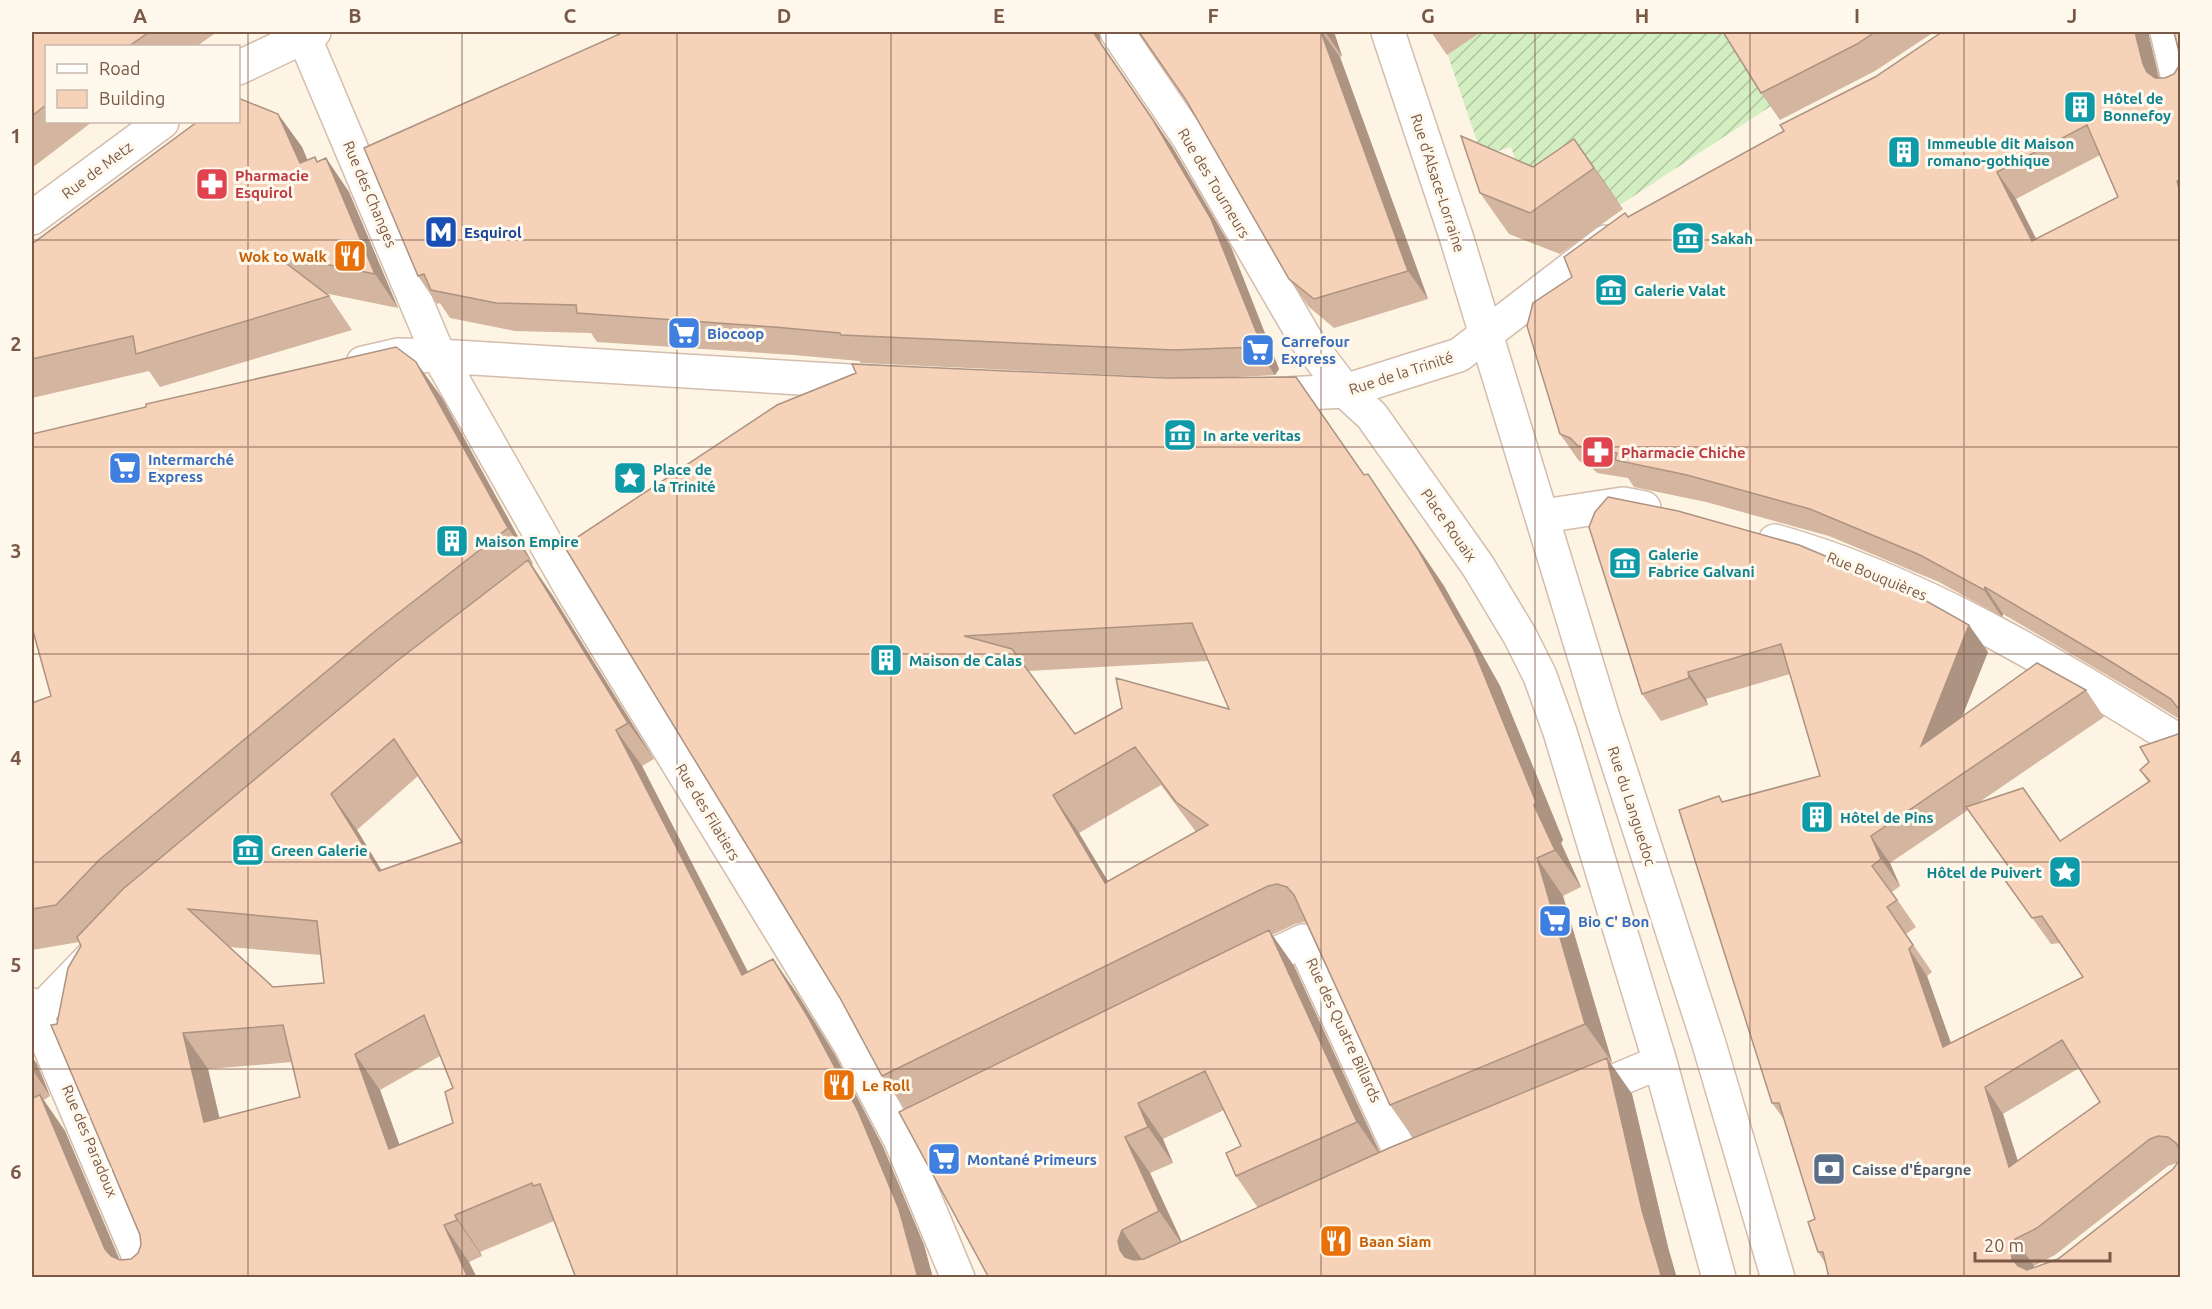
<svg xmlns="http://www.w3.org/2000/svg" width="2212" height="1309" font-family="Ubuntu,sans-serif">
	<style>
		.garden { fill: url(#garden-furrows) }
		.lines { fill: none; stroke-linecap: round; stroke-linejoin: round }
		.minor-casing { stroke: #d4bdac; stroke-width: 36 }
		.minor { stroke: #fff; stroke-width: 33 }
		.wall { fill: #d4b59f; fill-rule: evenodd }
		.shaded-wall { fill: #ac9382 }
		.building { fill: #f6d2b9; stroke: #ac9382; stroke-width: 1.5; fill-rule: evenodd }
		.grid { fill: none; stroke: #7a5947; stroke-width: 1.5; stroke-opacity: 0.55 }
		.labels { text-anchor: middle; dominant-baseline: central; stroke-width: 6; stroke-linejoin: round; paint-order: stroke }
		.culture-label { font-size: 15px; font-weight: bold; fill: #0d838f; stroke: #fff8ed; text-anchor: start }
		.street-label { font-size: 15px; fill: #7a5947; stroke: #fff8ed }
		.health-label { font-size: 15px; font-weight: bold; fill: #be3a42; stroke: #fff8ed; text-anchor: start }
		.transit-label { font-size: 15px; font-weight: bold; fill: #164399; stroke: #fff8ed; text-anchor: start }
		.food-label { font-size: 15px; font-weight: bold; fill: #c56008; stroke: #fff8ed; text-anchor: start }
		.shop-label { font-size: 15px; font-weight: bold; fill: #366cbe; stroke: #fff8ed; text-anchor: start }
		.service-label { font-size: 15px; font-weight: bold; fill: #4e5e75; stroke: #fff8ed; text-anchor: start }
		.neatline { fill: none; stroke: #7a5947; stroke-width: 2 }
		.grid-label { font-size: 20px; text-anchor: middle; font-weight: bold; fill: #7a5947 }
	</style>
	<defs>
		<pattern id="garden-furrows" width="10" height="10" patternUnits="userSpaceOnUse" patternTransform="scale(1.5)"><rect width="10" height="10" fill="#d3eec1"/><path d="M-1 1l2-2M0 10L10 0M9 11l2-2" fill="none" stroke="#b0c49f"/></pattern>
	</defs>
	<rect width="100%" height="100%" fill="#fef4e4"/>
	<path class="garden" d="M1481,32H1726L1771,106L1620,205L1527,194L1511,147L1482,156L1446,50H1453Z"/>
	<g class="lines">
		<defs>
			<path id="minor" d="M302,32L439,356L574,593L851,1046L900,1139L958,1278
				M1117,32L1189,138L1305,338L1345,391L1372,416L1478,566L1520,636L1540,676L1560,732L1660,1062L1719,1278
				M1388,32L1456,236L1602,714L1709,1044L1778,1278
				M2167,32L2180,87
				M238,68L314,32
				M32,218L162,122
				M363,363L398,355L439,356L882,383
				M1264,395L1345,391L1459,355L1606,242
				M1543,516L1623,504L1644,508
				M1775,541C1921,582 2053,663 2180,742
				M1243,970L1303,941L1407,1167
				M32,1005L148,1278
				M37,1014L95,954
				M1579,1096L1660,1062"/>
		</defs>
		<use href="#minor" class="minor-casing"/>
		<use href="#minor" class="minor"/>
	</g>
	<path class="wall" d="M32,32H217L197,46H46V122H92L32,168Z
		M1139,32H1334L1342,56L1340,57L1428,299L1334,328L1309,307L1289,279L1186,100Z
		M1431,32H1481L1447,55Z
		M1723,32H1934L1875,71L1780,120L1761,93Z
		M2181,32V720L2129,688L2003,614L2002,617L1939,582L1829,536L1706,502L1634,487L1628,478L1597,473L1589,465L1579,461L1560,434L1572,277L1628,217L1784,131L1875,77L2149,36L2159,78H2165L2174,74L2179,66ZM2100,155L2118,197L2036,238L2016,199Z
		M1098,33L1101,43L1173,148L1231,247L1279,369L1275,375L1213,378L1365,475L1394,512L1444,586L1500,686L1563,840L1561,843L1581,887L1563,896L1612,1062L1610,1063L1632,1094L1668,1247L989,1278L905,1109L882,1076L840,998L564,546L1167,378H1183L861,363L859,361L794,355L597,342L591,333L515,331L450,318L440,303L437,304L418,276ZM1208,661L1229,709L1075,734L1028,671ZM1161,785L1196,832L1108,882L1079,833ZM1304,922L1306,923L1390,1105L1413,1138L1380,1152L1294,966L1272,935L1295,924ZM1224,1110L1241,1146L1236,1176L1258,1208L1182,1242L1150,1173L1173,1163L1163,1139Z
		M278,114L302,147L307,160L318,162L326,158L349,192L398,308L324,293L329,296L352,330L160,387L149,371L32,398V244Z
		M1574,139L1623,209L1560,254L1509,234L1480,193L1533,167Z
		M416,362L442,398L533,564L532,565L553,596L654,759L642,766L748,972L773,959L798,995L835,1055L883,1147L924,1245L933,1278H576L554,1221L480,1252L482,1256L469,1262L477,1278H32V1057L37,1064L50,1096L44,1100L65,1131L120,1260L131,1259L138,1253L141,1245L140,1235L57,1024L81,946L79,942L32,950V703L51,696L34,638L32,639V434ZM418,776L462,842L381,870L357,830ZM229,947L321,955L324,983L273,987ZM440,1056L453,1088V1123L399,1145L380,1090ZM292,1062L300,1097L219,1118L208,1069Z
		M1589,527L1969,625L1988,652L1962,716L2086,690L2104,717L1978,803L2060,841L2148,782L2140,770L2181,733V1278L1825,1263L1818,1252L1815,1219L1785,1121L1772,1103L1719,796L1723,802L1820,776L1790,674L1706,699L1708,705L1661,721L1642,694ZM1968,810L2009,867L2002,876L2051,944L2060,943L2083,977L1951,1043L1927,976L1932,972L1906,934L1916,927L1892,892L1900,886L1890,863ZM2079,1068L2100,1102L2018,1161L2003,1114ZM2177,1163L2173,1169L2058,1259L2033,1268L2034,1266L2055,1255L2168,1166Z"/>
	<path class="shaded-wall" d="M1093,32H1099L1101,43L1173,148L1231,247L1279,369L1275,375L1256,347Z
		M1321,32H1322L1340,57L1428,299L1408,271Z
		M1325,32H1334L1342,56Z
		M2135,32H2149V36L2162,91L2147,72L2143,64Z
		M278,114L302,147L323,196L300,163Z
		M1574,139L1604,181L1623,209L1594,168Z
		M326,158L349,192L398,308L375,274Z
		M1997,172L2016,199L2050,267L2032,241Z
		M416,362L442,398L533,564L508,528Z
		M1368,474L1444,586L1500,686L1563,840L1561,843L1581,887L1555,850Z
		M528,560L553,596L654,759L628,723Z
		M1985,587L2003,614L2002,617L1984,590Z
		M1969,625L1988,652L1940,772L1921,746Z
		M1688,672L1706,699L1708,705L1689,678Z
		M616,730L642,766L768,1011L742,975Z
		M331,794L357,830L404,907L379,871Z
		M1053,795L1079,833L1132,921L1105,883Z
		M1871,836L1890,863L1900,886L1881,859Z
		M1537,858L1563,896L1612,1062L1585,1024Z
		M1269,930L1294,966L1382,1158L1357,1122Z
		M1909,949L1927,976L1962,1074L1943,1047Z
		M773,959L798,995L835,1055L883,1147L924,1245L933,1278H918Z
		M183,1033L208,1069L229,1158L204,1122Z
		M355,1054L380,1090L414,1185L389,1149Z
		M32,1057L37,1064L50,1096L32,1069Z
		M1607,1058L1632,1094L1668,1247L1677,1278H1662L1642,1210Z
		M1985,1087L2003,1114L2028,1194L2009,1167Z
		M40,1095L65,1131L127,1278L105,1249Z
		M1138,1103L1163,1139L1173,1163L1148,1127Z
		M1125,1137L1150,1173L1184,1247L1159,1211Z
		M455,1215L480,1252L482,1256L457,1220Z
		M444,1225L469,1262L477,1278H468Z
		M1122,1230L1147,1267L1143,1277L1120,1250L1118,1241Z
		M2015,1239L2034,1266L2029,1276L2025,1278L2012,1259L2011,1249Z"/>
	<path class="building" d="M32,32H149L129,46H46V105L32,116Z
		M624,32H1093L1153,120L1211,219L1260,341L1256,347L1174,350L841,335L840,333L774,327L577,313L576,305L496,303L431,290L424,274L418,276L364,148Z
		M1139,32H1321L1408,271L1314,299L1289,279L1186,100Z
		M1723,32H1875L1857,44L1761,93Z
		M1942,32H2135L2143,64L2147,72L2155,78H2165L2174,74L2179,66L2180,56L2174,32H2181V180L2177,181L2181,196V712L2171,699L2110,661L1985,587L1984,590L1920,555L1810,509L1687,475L1615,460L1617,453L1578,446L1570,438L1560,434L1527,326L1533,303L1572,277L1564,257L1625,213L1628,217L1784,131L1780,125L1875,77ZM2087,125L2118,197L2032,241L1997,172Z
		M238,98L278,114L300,163L315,157L317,162L326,158L375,274L274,254L329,296L136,354L133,336L32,359V244L197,122H238Z
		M1461,136L1533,167L1574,139L1594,168L1530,213L1480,193Z
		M396,347L416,362L508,528L374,632L99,860L56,905L32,909V703L51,696L32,627V434L146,407V404Z
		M852,364L1167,378L1296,377L1364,475L1368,474L1417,548L1473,648L1536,802L1534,805L1555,850L1537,858L1585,1024L1390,1105L1294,895L1287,887L1277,884L1268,886L882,1076L840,998L564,546L777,405L856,373ZM1192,623L1229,709L1116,678L1122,708L1075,734L1012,649L964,636ZM1135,747L1176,802L1208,825L1105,883L1053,795Z
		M1608,497L1678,511L1799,545L1905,589L1969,625L1921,746L2037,663L2086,690L1871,836L1881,859L1872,866L1897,900L1887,907L1913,945L1909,949L1943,1047L2083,977L2042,916L2032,918L2002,876L2009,867L1966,807L2023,788L2060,841L2150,781L2140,770L2149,762L2140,747L2181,733V1278H1829L1823,1252H1818L1808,1222L1815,1219L1779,1103H1772L1679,810L1719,796L1722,802L1820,776L1781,644L1688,672L1689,678L1642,694L1589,527L1595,512ZM2062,1040L2100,1102L2009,1167L1985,1087ZM2158,1136L2168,1137L2176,1143L2180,1151L2179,1161L2173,1169L2058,1259L2027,1270L2018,1266L2012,1259L2011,1249L2015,1239L2037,1228L2150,1139Z
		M528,560L628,723L616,730L742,975L773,959L809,1019L858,1111L899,1209L918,1278H576L540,1184L533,1186L532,1183L455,1215L457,1220L444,1225L468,1278H32V1098L40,1095L105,1249L111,1256L120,1260L131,1259L138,1253L141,1245L140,1235L51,1025L57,1024L68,968L81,946L77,937L123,889L397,661ZM394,739L462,842L379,871L331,794ZM188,909L317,921L324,983L273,987ZM424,1015L453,1088L445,1092L453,1123L389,1149L355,1054ZM283,1025L300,1097L204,1122L183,1033Z
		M1269,930L1357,1122L1236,1176L1226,1153L1241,1146L1205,1071L1138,1103L1148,1127L1125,1137L1159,1211L1122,1230L1118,1241L1120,1250L1125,1257L1134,1260L1144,1259L1389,1148L1607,1058L1642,1210L1662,1278H989L899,1112Z"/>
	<path class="grid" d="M248,32V1278M462,32V1278M677,32V1278M891,32V1278M1106,32V1278M1321,32V1278M1535,32V1278M1750,32V1278M1964,32V1278M32,240H2180M32,447H2180M32,654H2180M32,862H2180M32,1069H2180"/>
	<defs>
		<symbol id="building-square" viewBox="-11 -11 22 22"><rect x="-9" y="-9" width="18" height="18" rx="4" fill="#0f9aa8" stroke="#fff8ed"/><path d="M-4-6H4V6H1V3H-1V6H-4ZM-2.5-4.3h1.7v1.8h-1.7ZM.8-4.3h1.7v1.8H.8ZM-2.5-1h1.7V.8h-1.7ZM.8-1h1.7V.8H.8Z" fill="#fff"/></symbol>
		<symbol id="pharmacy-square" viewBox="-11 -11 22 22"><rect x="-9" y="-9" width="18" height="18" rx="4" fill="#e0444e" stroke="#fff8ed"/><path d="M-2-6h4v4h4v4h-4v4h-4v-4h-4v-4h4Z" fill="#fff"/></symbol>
		<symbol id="metro-square" viewBox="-11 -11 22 22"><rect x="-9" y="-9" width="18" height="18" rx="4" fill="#1a4fb4" stroke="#fff8ed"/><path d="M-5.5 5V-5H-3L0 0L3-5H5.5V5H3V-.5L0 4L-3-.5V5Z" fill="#fff"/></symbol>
		<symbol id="museum-square" viewBox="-11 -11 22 22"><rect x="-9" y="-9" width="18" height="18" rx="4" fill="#0f9aa8" stroke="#fff8ed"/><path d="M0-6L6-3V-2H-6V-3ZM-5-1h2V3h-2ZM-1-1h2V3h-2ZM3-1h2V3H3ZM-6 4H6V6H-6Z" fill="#fff"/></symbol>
		<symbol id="restaurant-square" viewBox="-11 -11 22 22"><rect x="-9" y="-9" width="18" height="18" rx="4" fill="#e8710a" stroke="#fff8ed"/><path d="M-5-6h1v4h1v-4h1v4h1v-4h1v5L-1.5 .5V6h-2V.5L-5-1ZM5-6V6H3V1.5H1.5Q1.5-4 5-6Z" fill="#fff"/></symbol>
		<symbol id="supermarket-square" viewBox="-11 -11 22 22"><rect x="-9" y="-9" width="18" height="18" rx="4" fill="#3f7fe0" stroke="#fff8ed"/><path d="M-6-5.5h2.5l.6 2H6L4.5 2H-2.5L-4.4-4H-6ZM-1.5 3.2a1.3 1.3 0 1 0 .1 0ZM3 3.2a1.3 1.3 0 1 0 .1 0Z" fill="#fff"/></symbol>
		<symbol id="sight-square" viewBox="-11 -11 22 22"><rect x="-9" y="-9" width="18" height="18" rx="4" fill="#0f9aa8" stroke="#fff8ed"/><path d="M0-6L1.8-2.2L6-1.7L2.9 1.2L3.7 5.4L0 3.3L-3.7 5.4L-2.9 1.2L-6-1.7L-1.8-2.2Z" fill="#fff"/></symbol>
		<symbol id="bank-square" viewBox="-11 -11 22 22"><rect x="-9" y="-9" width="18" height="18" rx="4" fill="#5c6f8a" stroke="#fff8ed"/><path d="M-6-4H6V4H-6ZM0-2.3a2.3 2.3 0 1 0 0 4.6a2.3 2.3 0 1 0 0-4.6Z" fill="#fff"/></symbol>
	</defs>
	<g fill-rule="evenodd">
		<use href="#building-square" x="2061" y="88" width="38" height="38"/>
		<use href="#building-square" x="1885" y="133" width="38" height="38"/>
		<use href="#pharmacy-square" x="193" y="165" width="38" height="38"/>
		<use href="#metro-square" x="422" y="213" width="38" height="38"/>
		<use href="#museum-square" x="1669" y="219" width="38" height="38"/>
		<use href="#restaurant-square" x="331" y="237" width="38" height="38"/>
		<use href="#museum-square" x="1592" y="271" width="38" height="38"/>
		<use href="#supermarket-square" x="665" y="314" width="38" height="38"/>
		<use href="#supermarket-square" x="1239" y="331" width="38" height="38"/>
		<use href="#museum-square" x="1161" y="416" width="38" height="38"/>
		<use href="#pharmacy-square" x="1579" y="433" width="38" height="38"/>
		<use href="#supermarket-square" x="106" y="449" width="38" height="38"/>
		<use href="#sight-square" x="611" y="459" width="38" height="38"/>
		<use href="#building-square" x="433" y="522" width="38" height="38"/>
		<use href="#museum-square" x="1606" y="544" width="38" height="38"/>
		<use href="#building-square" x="867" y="641" width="38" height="38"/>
		<use href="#building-square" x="1798" y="798" width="38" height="38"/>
		<use href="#museum-square" x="229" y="831" width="38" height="38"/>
		<use href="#sight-square" x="2046" y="853" width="38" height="38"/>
		<use href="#supermarket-square" x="1536" y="902" width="38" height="38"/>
		<use href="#restaurant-square" x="820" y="1066" width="38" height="38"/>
		<use href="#supermarket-square" x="925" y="1140" width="38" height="38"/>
		<use href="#bank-square" x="1810" y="1150" width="38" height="38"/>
		<use href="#restaurant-square" x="1317" y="1222" width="38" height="38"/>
	</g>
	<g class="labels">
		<g class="culture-label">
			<text x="2103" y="98">Hôtel de<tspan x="2103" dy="17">Bonnefoy</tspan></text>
			<text x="1927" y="143">Immeuble dit Maison<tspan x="1927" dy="17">romano-gothique</tspan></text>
			<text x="1711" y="238">Sakah</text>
			<text x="1634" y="290">Galerie Valat</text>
			<text x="1203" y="435">In arte veritas</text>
			<text x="653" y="469">Place de<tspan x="653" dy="17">la Trinité</tspan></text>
			<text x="475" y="541">Maison Empire</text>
			<text x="1648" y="554">Galerie<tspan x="1648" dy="17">Fabrice Galvani</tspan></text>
			<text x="909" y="660">Maison de Calas</text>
			<text x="1840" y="817">Hôtel de Pins</text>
			<text x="271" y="850">Green Galerie</text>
			<text x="2042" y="872" text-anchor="end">Hôtel de Puivert</text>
		</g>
		<g class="street-label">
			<text transform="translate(97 170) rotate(-37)">Rue de Metz</text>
			<text transform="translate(1214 183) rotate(59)">Rue des Tourneurs</text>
			<text transform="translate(1438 183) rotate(72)">Rue d'Alsace-Lorraine</text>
			<text transform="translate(370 194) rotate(67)">Rue des Changes</text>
			<text transform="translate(1401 373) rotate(-18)">Rue de la Trinité</text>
			<text transform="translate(1449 525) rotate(55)">Place Rouaix</text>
			<text transform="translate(1877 576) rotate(22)">Rue Bouquières</text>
			<text transform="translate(1632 806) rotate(72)">Rue du Languedoc</text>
			<text transform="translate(708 812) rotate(59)">Rue des Filatiers</text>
			<text transform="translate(1344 1030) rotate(65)">Rue des Quatre Billards</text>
			<text transform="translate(90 1141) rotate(67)">Rue des Paradoux</text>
		</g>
		<g class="health-label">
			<text x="235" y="175">Pharmacie<tspan x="235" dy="17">Esquirol</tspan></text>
			<text x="1621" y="452">Pharmacie Chiche</text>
		</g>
		<g class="transit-label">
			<text x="464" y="232">Esquirol</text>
		</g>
		<g class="food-label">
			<text x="327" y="256" text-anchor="end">Wok to Walk</text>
			<text x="862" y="1085">Le Roll</text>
			<text x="1359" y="1241">Baan Siam</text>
		</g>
		<g class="shop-label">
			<text x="707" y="333">Biocoop</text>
			<text x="1281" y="341">Carrefour<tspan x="1281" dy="17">Express</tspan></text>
			<text x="148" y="459">Intermarché<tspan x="148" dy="17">Express</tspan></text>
			<text x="1578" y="921">Bio C' Bon</text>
			<text x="967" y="1159">Montané Primeurs</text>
		</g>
		<g class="service-label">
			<text x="1852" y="1169">Caisse d'Épargne</text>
		</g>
	</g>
	<rect width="2212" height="1309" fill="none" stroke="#fff8ed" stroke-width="66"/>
	<rect x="45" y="45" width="195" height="78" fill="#fff8ed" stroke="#cab8ab" stroke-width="1.5"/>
	<rect x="57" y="64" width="30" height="9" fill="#ffffff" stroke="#cab8ab" stroke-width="1.5"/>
	<text x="99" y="75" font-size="18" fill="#7a5947">Road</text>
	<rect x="57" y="90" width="30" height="18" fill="#f6d2b9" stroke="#cab8ab" stroke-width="1.5"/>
	<text x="99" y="105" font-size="18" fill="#7a5947">Building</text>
	<path d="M1975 1252v9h135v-9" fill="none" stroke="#7a5947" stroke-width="3"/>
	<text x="1984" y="1252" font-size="18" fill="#7a5947" stroke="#fff8ed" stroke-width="4.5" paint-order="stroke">20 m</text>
	<rect x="33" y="33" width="2146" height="1243" class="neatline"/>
	<g class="grid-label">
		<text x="140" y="23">A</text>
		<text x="355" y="23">B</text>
		<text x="570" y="23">C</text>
		<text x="784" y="23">D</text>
		<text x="999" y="23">E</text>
		<text x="1213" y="23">F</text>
		<text x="1428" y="23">G</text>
		<text x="1642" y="23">H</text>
		<text x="1857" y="23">I</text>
		<text x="2072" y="23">J</text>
		<text x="16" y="143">1</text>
		<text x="16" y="351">2</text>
		<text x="16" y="558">3</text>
		<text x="16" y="765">4</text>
		<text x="16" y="972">5</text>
		<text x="16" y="1179">6</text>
	</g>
</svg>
